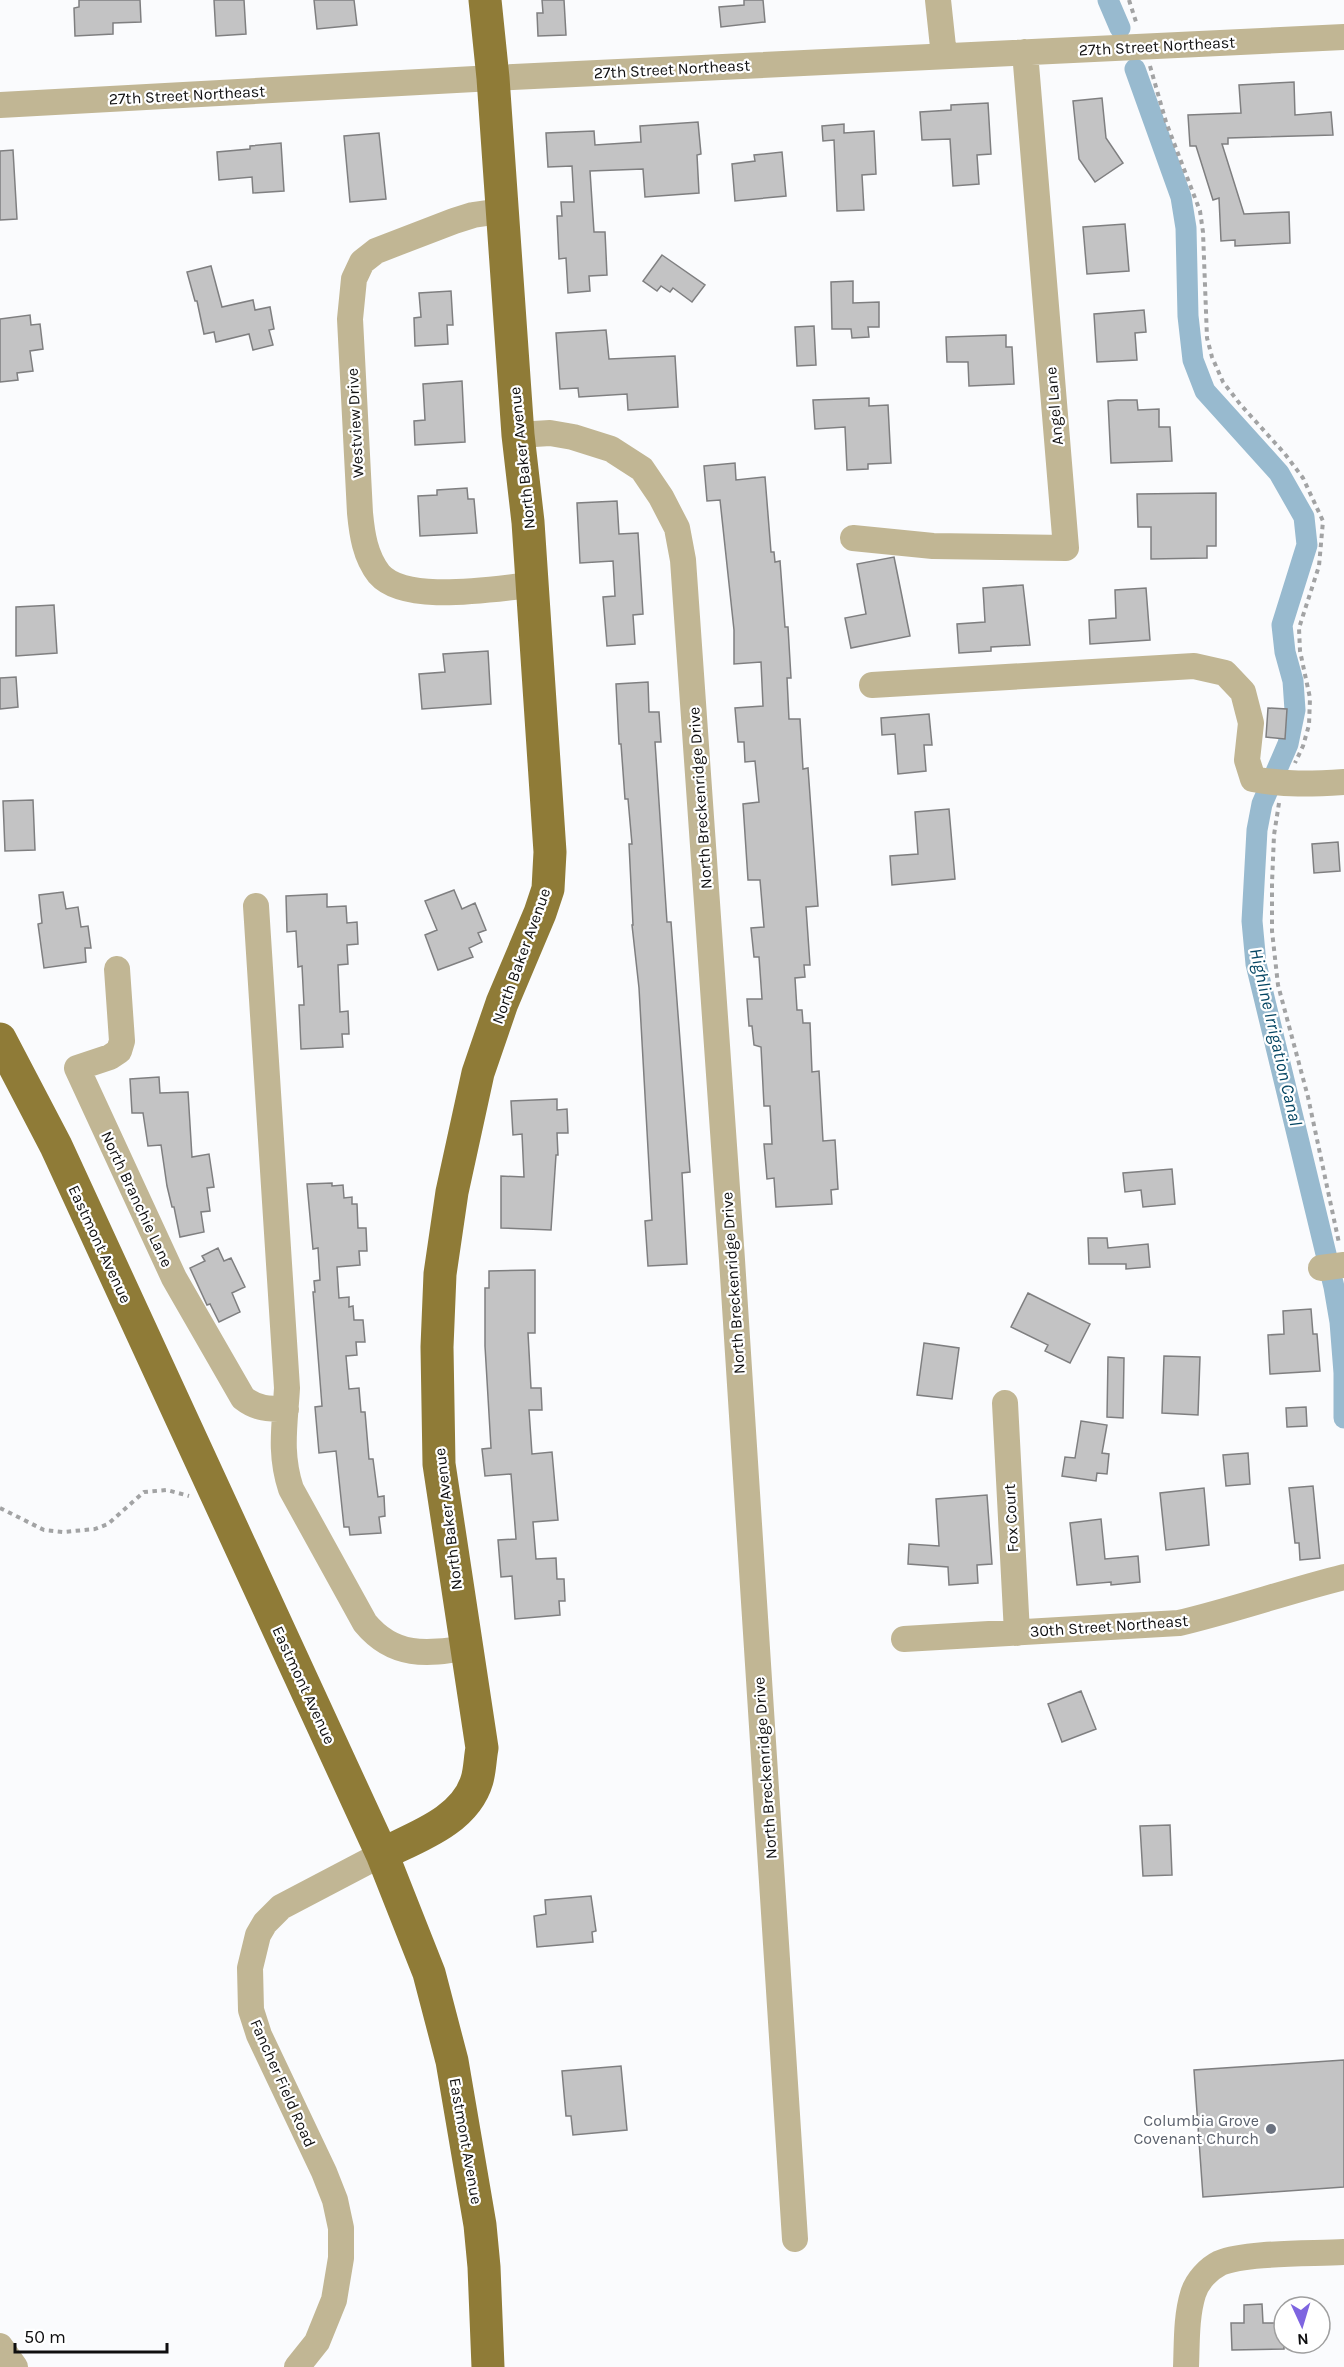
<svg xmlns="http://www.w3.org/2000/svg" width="1344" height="2367" font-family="Karla,sans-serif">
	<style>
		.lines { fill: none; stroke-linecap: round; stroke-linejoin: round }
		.canal { stroke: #98bacf; stroke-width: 21 }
		.building { fill: #c3c3c4; stroke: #7f7f80; stroke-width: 1.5 }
		.path { stroke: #a2a3a4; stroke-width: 4; stroke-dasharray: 4.5 4.5; stroke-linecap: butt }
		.minor { stroke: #c1b694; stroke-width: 26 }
		.major { stroke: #8f7b37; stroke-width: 33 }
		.worship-dot { fill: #6b7280; stroke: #fff; stroke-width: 2 }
		.labels { text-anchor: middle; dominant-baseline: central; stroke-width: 4.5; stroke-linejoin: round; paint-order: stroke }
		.street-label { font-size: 16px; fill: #0f0f10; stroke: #fff }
		.worship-label { font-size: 16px; fill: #5b616d; stroke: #fff; text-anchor: end }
		.water-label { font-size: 18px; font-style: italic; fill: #054663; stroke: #fff }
	</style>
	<rect width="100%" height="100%" fill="#fafbfd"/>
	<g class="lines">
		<path class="canal" d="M1108,0L1120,28
			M1135,69L1181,197L1186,228L1188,316L1193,360L1205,391L1279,473L1304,517L1307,545L1282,625L1285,652L1293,681L1295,710L1288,744L1262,804L1257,830L1252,921L1256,964L1334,1287L1340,1322L1344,1373V1418"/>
	</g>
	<path class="building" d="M79,0H140L141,22L113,23V34L75,36L74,8L79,7Z
		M214,0H244L246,34L216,36Z
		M314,0H354L357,25L317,29Z
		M542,0H564L566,35L538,36L537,13H543Z
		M744,0H763L765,22L721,27L719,7L744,5Z
		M1294,82L1295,115L1331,112L1333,135L1228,138V144H1222L1244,214L1289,212L1290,243L1235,246V240L1221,241L1219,198L1213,200L1196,146H1190L1188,115L1241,113L1239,85Z
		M1102,98L1106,138L1123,163L1095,182L1079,159L1073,101Z
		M988,103L991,154L977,155L979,184L953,186L950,139L922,140L920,112L951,110V105Z
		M698,122L701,154L697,155L699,193L645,197L643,169L590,171L594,232H605L607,275L589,276L590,291L568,293L566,258L559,259L557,216H562L561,202H574L572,166L548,167L546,133L594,131L595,145L641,142L640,126Z
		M844,124V133L874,131L876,174L862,175L864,210L837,211L834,140L823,141L822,126Z
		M379,133L386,199L350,202L344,136Z
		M281,143L284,191L253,193L252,177L219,180L217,152L250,149V146Z
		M13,150L17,219L0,220V151Z
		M782,152L786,196L735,201L732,164L755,161L754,155Z
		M1125,224L1129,271L1087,274L1083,227Z
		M662,255L705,285L692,302L673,288L670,292L661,286L657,291L643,281Z
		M211,266L222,307L253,300L255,310L270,307L274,329L269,330L273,345L253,350L249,334L216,342L214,332L204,334L197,301H195L187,272Z
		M853,281V303L879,302V327H868L869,337L852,338L851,329H832L831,282Z
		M451,291L453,325H447L448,344L415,346L414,318L421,317L419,293Z
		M1144,310L1146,332L1135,333L1137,360L1097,362L1094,314Z
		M30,315L31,325L40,324L43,349L30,351L33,371L17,373L18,380L0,382V319Z
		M814,326L816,365L797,366L795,327Z
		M606,330L609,359L675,356L678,407L628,410L627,394L579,397L578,388L560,389L556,333Z
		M1006,335V347H1012L1014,384L969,386L968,362H947L946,337Z
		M462,381L465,442L415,445L414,421L425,420L423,384Z
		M869,398V406L888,405L891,463L868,464V469L847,470L845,427L815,429L813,400Z
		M1117,400H1137L1138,410L1159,409V427H1170L1172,461L1111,463L1108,401Z
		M735,463L736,480L765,477L771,552H774L775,562L780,561L785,627H788L791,678H787L789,719H800L803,769L808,768L818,906L806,907L810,965H804L805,977L795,978L797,1010H802L803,1023H810L812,1072L819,1071L823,1141L835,1140L838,1189L831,1190L832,1204L776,1207L774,1178L767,1179L764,1144H772L770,1106H764L761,1047L754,1045L752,1026H749L747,999H762L759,957H754L751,928L764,927L760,880H748L743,804L759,802L755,761L745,762L744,742H738L735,708L763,706L761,662L734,664V630L720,500L707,501L704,466Z
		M467,488L468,499H474L477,533L420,536L418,496L437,495V490Z
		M1216,493V546H1207V558L1151,559V527H1138L1137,494Z
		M617,501L619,534L638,533L643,614L633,615L635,644L607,646L603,597L615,596L613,561L580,563L577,503Z
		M894,557L910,636L851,648L845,618L866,614L857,564Z
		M1023,585L1030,645L991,647V651L959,653L957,624L985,622L983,588Z
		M1146,588L1150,640L1090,644L1089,620L1116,618L1115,590Z
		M54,605L57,653L16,656V607Z
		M488,651L491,704L422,709L419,674L445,672L443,654Z
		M16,677L18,707L0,709V678Z
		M648,682L649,712H659L661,742H655L667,922H671L690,1172L682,1173L687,1264L648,1266L645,1221L652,1220L639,988L632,925H633L629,844H632L628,799H625L621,744H619L616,684Z
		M1268,708L1287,709L1285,739L1266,737Z
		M929,714L932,745H924L926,771L898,774L895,734L882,735L881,718Z
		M33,800L35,850L5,851L3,801Z
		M949,809L955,879L892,885L890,856L918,854L915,812Z
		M1338,842L1340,871L1314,873L1312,844Z
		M454,890L462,909L475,903L486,930L478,933L482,942L469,948L473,957L438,970L425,935L437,930L425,901Z
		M63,892L66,909L78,907L81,927L88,926L91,948H85L86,962L44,968L38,924L42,923L39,895Z
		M327,894V907L346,906L347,923L357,922L358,944L347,945L348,964L338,965L340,1012L348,1011L349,1034H342L343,1047L301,1049L299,1005H304L302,966L298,967L296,931L287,932L286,896Z
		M159,1077L160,1093L188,1092L192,1157L209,1154L214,1187L207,1188L210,1211L201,1212L204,1232L180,1237L174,1207H172L167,1186L161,1145L148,1146L143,1113H132L130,1079Z
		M557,1099V1110L567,1109L568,1133H557L558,1155H556L551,1230L501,1228V1176L524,1177L522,1134L513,1135L511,1101Z
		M1172,1169L1175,1204L1143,1207L1141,1190L1125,1192L1123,1173Z
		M332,1183V1186L343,1185L344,1198L352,1197V1204H357L358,1228H366L367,1251H359L360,1265L337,1267L339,1298L349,1297V1307L353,1306L354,1320H363L365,1342H356L357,1355L346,1356L349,1389L359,1388L361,1412H365L369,1459H373L378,1497L384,1496L385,1516L379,1517L381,1533L350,1535L349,1527H344L336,1451L319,1453L315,1407L322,1406L313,1292H315L314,1281L320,1280L318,1248L313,1249L307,1184Z
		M1088,1238H1107L1108,1248L1148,1244L1150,1267L1126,1269V1264H1089Z
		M218,1248L224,1261L231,1258L245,1287L232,1293L240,1312L219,1322L210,1304L207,1305L190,1268L205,1261L202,1256Z
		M535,1270V1333H528L531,1388H541L542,1410H529L532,1454L552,1452L558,1520L533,1522L536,1559L556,1558L557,1579H564L565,1601H559L560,1615L515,1619L512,1576L501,1577L498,1540L516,1539L511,1474L485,1476L482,1449L491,1448L485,1346V1288H489V1271Z
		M1028,1293L1090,1324L1070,1363L1045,1351L1048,1345L1011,1327Z
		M1311,1309L1313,1334H1317L1320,1371L1270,1374L1268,1335L1284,1334L1283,1311Z
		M924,1343L959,1348L952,1399L917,1395Z
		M1164,1356L1200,1357L1198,1415L1162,1413Z
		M1108,1357L1124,1358L1123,1418L1107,1417Z
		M1306,1407L1307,1426L1287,1427L1286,1408Z
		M1081,1421L1107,1425L1102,1453L1109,1454L1107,1474L1097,1473L1096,1481L1062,1476L1065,1457L1075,1458Z
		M1248,1453L1250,1484L1226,1486L1223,1455Z
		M1313,1486L1320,1558L1300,1560L1299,1543H1295L1289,1488Z
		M1204,1488L1209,1545L1166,1550L1160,1493Z
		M987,1495L992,1564L977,1565L978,1583L949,1585L948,1567L908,1564L909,1544L939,1546L936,1499Z
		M1101,1519L1105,1559L1138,1556L1140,1582L1111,1585V1582L1077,1585L1070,1523Z
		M1081,1691L1096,1729L1062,1742L1048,1704Z
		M1170,1825L1172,1875L1143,1876L1140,1826Z
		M591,1896L596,1931L592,1932L593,1942L537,1947L534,1916L546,1914L545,1900Z
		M1344,2060V2187L1203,2197L1194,2070Z
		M621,2066L627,2130L573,2135L571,2116H566L562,2071Z
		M1262,2304L1263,2323H1284V2349L1232,2350L1231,2323H1244V2305Z"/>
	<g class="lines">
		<path class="path" d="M1129,0L1137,25
			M1150,66L1166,122L1200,211L1203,232L1207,338L1212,357L1223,382L1240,404L1285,454L1303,478L1323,521L1319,566L1299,628L1300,651L1310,698L1309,725L1303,746L1295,763
			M1279,803L1274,835L1272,883V931L1278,985L1308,1097L1339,1243
			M0,1508L44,1530L63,1532L95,1529L108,1524L144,1492L167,1490L189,1496"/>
		<path class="minor" d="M938,0L944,56
			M0,105L493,78L1344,37
			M501,211L473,215L454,221L376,251L362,262L354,279L350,319L360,513C362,534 365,556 379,574C406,605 495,588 533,585
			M518,435L550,433L573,437L611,449L642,469L661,497L677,528L683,560L732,1260L795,2239
			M853,538L933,546L1066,548L1025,52
			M872,685L1194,666L1225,673L1243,692L1251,723L1247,760L1253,779C1283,785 1313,784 1344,782
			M256,906L287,1388C285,1424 279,1453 291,1489L365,1623C394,1658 426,1654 467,1648
			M117,969L122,1041L119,1051L110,1057L77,1068L174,1278L243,1398C257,1409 269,1409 286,1409
			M1321,1268L1344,1265
			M1005,1403L1017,1633
			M904,1639L1179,1623C1234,1610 1288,1591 1344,1577
			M0,2346L15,2367
			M297,2367L317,2342L334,2300L341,2258V2228L335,2200L324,2172L259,2035L251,2010L250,1968L258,1935L265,1923L281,1907L382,1854
			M1186,2367C1187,2343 1186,2317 1193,2294C1197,2281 1208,2269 1220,2263C1247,2252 1313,2254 1344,2252"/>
		<path class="major" d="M0,1039L56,1146L382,1854L429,1973L452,2061L480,2225L484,2267L488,2367
			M382,1854C416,1837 465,1821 477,1780C480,1770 480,1758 482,1748L439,1464L437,1347L440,1274L452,1192L478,1073L502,1003L540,913L548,889L550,852L528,522L518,435L493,78L485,0"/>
	</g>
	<circle class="worship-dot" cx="1271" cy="2129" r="6"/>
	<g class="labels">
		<g class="street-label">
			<text transform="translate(1157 46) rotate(-3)">27th Street Northeast</text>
			<text transform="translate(672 69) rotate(-3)">27th Street Northeast</text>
			<text transform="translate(187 95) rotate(-3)">27th Street Northeast</text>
			<text transform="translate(1054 406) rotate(-95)">Angel Lane</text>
			<text transform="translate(355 423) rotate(-93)">Westview Drive</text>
			<text transform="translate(522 458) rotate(-96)">North Baker Avenue</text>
			<text transform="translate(700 798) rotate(-94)">North Breckenridge Drive</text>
			<text transform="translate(521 956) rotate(-70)">North Baker Avenue</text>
			<text transform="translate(137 1199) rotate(65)">North Branchie Lane</text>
			<text transform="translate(100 1244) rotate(65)">Eastmont Avenue</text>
			<text transform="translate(733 1283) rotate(-94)">North Breckenridge Drive</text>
			<text transform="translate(1011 1518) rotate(-93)">Fox Court</text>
			<text transform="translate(448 1519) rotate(-97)">North Baker Avenue</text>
			<text transform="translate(1109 1626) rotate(-4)">30th Street Northeast</text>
			<text transform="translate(304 1685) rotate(65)">Eastmont Avenue</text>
			<text transform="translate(765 1768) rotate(-94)">North Breckenridge Drive</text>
			<text transform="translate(283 2083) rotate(66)">Fancher Field Road</text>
			<text transform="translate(466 2141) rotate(80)">Eastmont Avenue</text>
		</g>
		<g class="worship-label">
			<text x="1259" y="2120">Columbia Grove<tspan x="1259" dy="18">Covenant Church</tspan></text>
		</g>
		<g class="water-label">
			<text transform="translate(1276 1037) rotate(77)">Highline Irrigation Canal</text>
		</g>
	</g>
	<g transform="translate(1302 2325) rotate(176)"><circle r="28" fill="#ffffff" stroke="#9f9f9f" stroke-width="1.5"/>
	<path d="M0-4.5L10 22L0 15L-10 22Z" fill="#7e65e0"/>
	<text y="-9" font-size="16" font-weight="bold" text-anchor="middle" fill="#0f0f10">N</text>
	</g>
	<path d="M15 2343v9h152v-9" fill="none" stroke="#0f0f10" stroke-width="3"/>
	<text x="24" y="2343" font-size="18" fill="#0f0f10" stroke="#ffffff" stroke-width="4.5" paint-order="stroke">50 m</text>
</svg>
